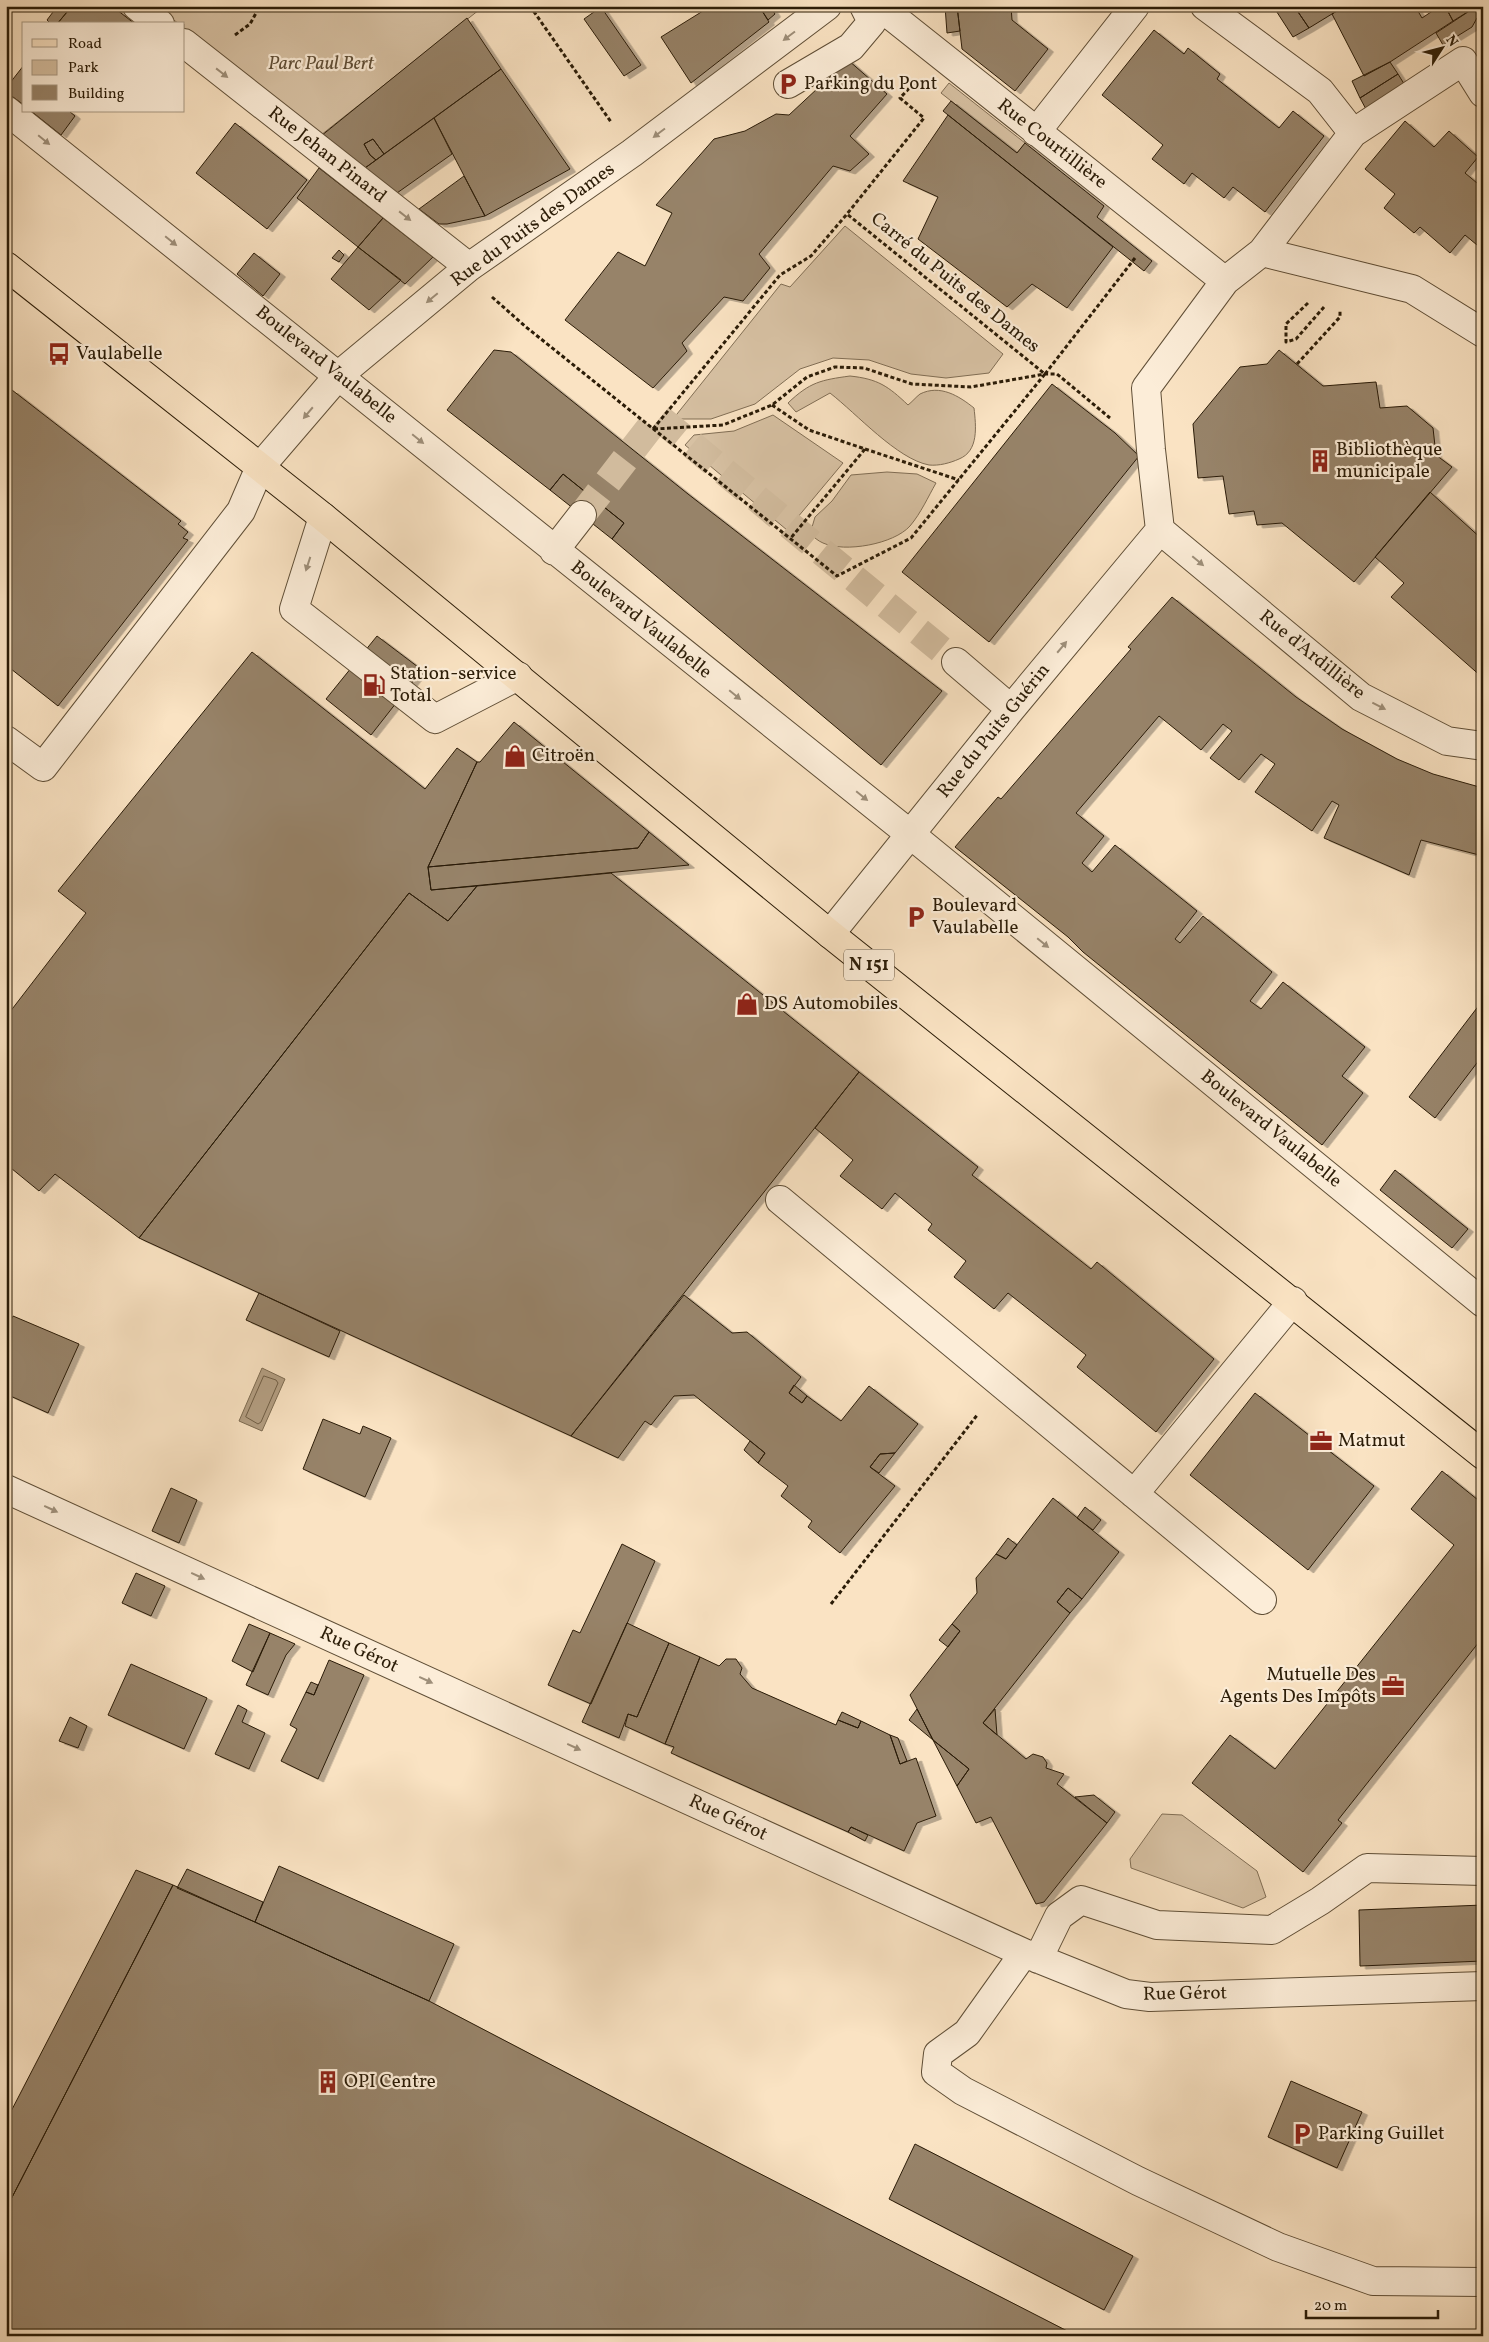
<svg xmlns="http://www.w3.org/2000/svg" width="1489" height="2342" font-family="Vollkorn,serif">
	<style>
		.green { fill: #d7c1a3; stroke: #816e55 }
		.water { fill: #b49f83; stroke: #7d6b51 }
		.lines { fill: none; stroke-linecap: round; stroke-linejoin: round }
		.shore { stroke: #705e45; stroke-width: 1 }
		.building { fill: #978369; stroke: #2b1c07; filter: url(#shadow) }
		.minor-tunnel { stroke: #d1bb9d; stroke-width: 28; stroke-dasharray: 28 14; stroke-linecap: butt }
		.minor-casing { stroke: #5f4e36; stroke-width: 30 }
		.major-casing { stroke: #2b1c07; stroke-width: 30 }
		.path { stroke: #2b1c07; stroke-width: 3; stroke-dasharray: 4 2.5; stroke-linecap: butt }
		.minor { stroke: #fcedd8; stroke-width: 28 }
		.major { stroke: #fae3c3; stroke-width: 28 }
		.oneway { fill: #9e8f7a }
		.labels { text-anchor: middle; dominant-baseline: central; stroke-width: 4.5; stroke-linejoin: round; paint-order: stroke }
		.shield { fill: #fcedd8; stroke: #6a5b46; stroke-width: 1 }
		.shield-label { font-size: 18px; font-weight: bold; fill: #2b1c07 }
		.park-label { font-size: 19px; font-style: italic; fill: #5f4e36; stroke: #fcedd8 }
		.poi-label { font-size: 19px; fill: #2b1c07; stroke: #fcedd8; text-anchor: start }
		.street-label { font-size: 19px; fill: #2b1c07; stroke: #fcedd8 }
	</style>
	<defs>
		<filter id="shadow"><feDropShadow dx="5.5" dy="3" stdDeviation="0" flood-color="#0004"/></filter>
	</defs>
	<rect width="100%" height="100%" fill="#fae3c3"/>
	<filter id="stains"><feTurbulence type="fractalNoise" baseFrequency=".004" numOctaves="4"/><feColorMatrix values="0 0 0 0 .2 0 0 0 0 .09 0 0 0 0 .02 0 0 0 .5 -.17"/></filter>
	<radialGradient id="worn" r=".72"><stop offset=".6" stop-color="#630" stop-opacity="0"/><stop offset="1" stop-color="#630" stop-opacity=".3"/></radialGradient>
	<path class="green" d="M156,6H484L321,135L184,28V24H179Z
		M949,83L1025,143L1017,153L941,93Z
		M845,226L1003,354L989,373L946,378L911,374L869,360L833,358L800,369L755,404L711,419H673L781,284L790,287Z
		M850,376C878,379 888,386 908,405C912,402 916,397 920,394C940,384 959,396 974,408C976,426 979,451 959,459C950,463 939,466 929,465C897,459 857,414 830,393L796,412L788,403C810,382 821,380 850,376Z
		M773,415L843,463L787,530L685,445L694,435L734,431Z
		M887,472L917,474L936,483C928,497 921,513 910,526C894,544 845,553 823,543C818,541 814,537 810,534L815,517L832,501L851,475Z
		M1162,1814L1182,1815L1257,1871L1266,1897L1243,1908L1131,1868L1130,1859Z"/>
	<path class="water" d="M262,1368L285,1379L262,1431L239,1421Z"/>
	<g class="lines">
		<path class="shore" d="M264,1376L276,1380L278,1383L261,1422L258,1424L246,1417Z"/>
	</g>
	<path class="building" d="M54,6H72L57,24H51L47,20L56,8Z
		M72,6H112L135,24H57Z
		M711,6H759L769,22L691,83L661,37Z
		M759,6H770L775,14L768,20Z
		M945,6H957L960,31L947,33Z
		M957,6H1011L1012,20L1048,49L1015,91L962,49Z
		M1273,6H1294L1309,28L1293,37Z
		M1294,6H1345L1309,28Z
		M1345,6H1415L1422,18L1440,6H1445L1453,21L1390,62L1364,76L1332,14Z
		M1445,6H1477L1453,21Z
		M1477,6H1483V31L1477,18L1472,27L1443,45L1436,33Z
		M601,7L641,65L624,76L584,19Z
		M467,18L501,69L384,154L373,139L364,144L370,155L376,160L365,168L321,136Z
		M1154,30L1184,54L1188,48L1220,74L1217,79L1279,128L1293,111L1324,136L1265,212L1233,187L1224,198L1192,173L1184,184L1152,159L1163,145L1102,95Z
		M848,60L887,94L850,136L869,154L850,171L833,166L759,254L770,268L743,301L724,297L682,343L687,351L653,388L565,320L618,252L645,266L672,213L656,205L714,139L745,131L776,114L789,115Z
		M1390,62L1398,74L1360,98L1352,81Z
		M24,65V105L6,92V88Z
		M501,69L570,169L485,216L434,118Z
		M1398,74L1406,87L1367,111L1360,98Z
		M951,101L1017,153L1025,143L1104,206L1097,217L1152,261L1144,271L943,111Z
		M31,111H69L75,116L61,135Z
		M948,115L1113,247L1067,308L1032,284L1007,307L918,239L938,197L903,181Z
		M434,118L452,154L397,193L365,168Z
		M1405,121L1434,147L1449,131L1478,157L1465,173L1483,188V250L1465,235L1450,253L1420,227L1414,233L1384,208L1395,194L1365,169Z
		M235,123L307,180L267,229L196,173Z
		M373,139L384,154L376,160L370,155L364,144Z
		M319,168L383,218L358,247L297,198Z
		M464,176L485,216L447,224H439L419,209Z
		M383,218L433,257L405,284L358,247Z
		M358,247L401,280L369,310L331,279Z
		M339,250L344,255L339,262L332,258Z
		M254,253L280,274L263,296L237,274Z
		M494,350L511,352L688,494L942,691L881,765L612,539L624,523L563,474L550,490L447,410Z
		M1279,350L1323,386L1376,382L1380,408L1407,406L1433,428L1436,455L1452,467L1354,582L1282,523L1257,525L1254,511L1229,514L1223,476L1198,478L1193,424L1240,367L1267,364Z
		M1052,384L1115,433L1139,456L989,642L902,572Z
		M6,390L10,393L12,390L181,521L178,524L188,532L183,538L188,540L58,706L6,665Z
		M563,474L624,523L612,539L550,490Z
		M1430,492L1483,540V678L1391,597L1404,583L1375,557Z
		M1172,597L1296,697L1342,729L1397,759L1433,774L1483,788V856L1421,840L1409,875L1324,838L1339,805L1332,801L1312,831L1255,792L1275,764L1261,754L1239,780L1210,758L1232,731L1223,724L1201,750L1159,716L1076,813L1104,836L1082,863L1092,872L1115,845L1197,911L1175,939L1180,943L1203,916L1272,972L1250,1001L1261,1009L1283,982L1365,1047L1342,1076L1363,1093L1322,1145L1083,952L1068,937L955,847L998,797L1001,799L1131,649L1128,647Z
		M377,636L422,670L371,735L326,699Z
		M252,652L425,789L457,748L477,762L428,867L431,890L477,886L448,921L409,893L139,1238L55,1174L39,1191L6,1164V1017L86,913L58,891Z
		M514,722L649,832L638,848L428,867L477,762H480Z
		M649,832L689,865L431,890L428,867L638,848Z
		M611,873L859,1072L571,1436L139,1238L409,893L448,921L477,886Z
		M1483,1000V1055L1435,1118L1409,1097Z
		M859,1072L978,1167L972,1175L1091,1269L1097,1262L1214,1359L1156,1432L1077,1367L1086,1355L1008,1293L994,1309L954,1277L966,1261L928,1230L932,1224L895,1193L882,1209L840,1176L853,1160L815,1128Z
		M1395,1170L1468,1229L1452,1248L1380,1190Z
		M259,1293L340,1331L329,1357L246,1320Z
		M684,1295L732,1333L747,1332L801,1377L789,1393L802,1403L807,1396L841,1421L869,1386L918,1424L895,1453L880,1454L870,1467L895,1486L840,1553L808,1527L812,1521L781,1496L788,1486L758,1463L765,1453L694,1395L674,1396L651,1425L645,1421L618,1458L571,1436Z
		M13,1316L79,1344L48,1413L6,1394V1330Z
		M794,1385L807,1396L802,1403L789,1393Z
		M1255,1393L1374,1486L1308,1570L1190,1475Z
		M323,1419L360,1434L363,1426L391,1438L365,1497L303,1469Z
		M750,1441L765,1453L758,1463L744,1450Z
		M895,1453L879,1473L870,1467L880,1454Z
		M1442,1471L1483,1504V1637L1338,1820L1342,1823L1303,1872L1192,1783L1230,1735L1275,1769L1454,1545L1411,1509Z
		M171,1488L197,1500L179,1543L152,1531Z
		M1053,1498L1119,1552L1082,1599L1068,1588L1057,1602L1070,1613L983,1723L1026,1759L1033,1754L1043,1757L1047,1763L1046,1768L1064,1774L1057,1784L1107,1823L1044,1902L1036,1904L991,1817L976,1823L957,1786L969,1769L933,1740L910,1695L960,1631L952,1624L977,1593L976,1578L996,1554L1006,1559Z
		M1085,1507L1101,1520L1093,1530L1077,1518Z
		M1008,1538L1017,1545L1006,1559L996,1554Z
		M622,1544L655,1561L591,1704L548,1685L573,1630L580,1633Z
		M136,1573L165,1586L151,1616L122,1603Z
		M1068,1588L1082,1599L1070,1613L1057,1602Z
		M627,1623L669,1643L637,1717L628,1714L619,1738L582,1722Z
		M249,1624L270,1633L253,1672L232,1661Z
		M952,1624L960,1631L948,1647L939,1640Z
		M270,1633L295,1644L286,1655L268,1695L246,1685Z
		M669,1643L700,1657L665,1744L625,1726L628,1714L637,1717Z
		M700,1657L719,1666L726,1659H736L742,1668L740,1674L752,1688L836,1725L838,1720L858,1728L861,1721L890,1735L900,1764L916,1758L936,1816L917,1823L904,1851L851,1827L848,1832L671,1753L674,1747L665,1744Z
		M329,1660L364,1675L318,1779L281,1761L297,1729L290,1725L306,1692L314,1695Z
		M131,1664L207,1698L184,1749L108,1715Z
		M311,1682L318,1685L314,1695L306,1692Z
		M238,1705L247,1710L242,1722L265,1733L249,1769L215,1754Z
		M917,1709L933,1740L909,1720Z
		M995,1709L997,1735L983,1723Z
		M842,1712L861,1721L858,1728L838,1720Z
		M70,1717L87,1726L78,1748L59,1741Z
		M890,1735L898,1738L907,1761L900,1764Z
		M933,1740L969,1769L957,1786Z
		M1094,1795L1115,1812L1107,1823L1075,1797Z
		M851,1827L868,1835L865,1841L848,1832Z
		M279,1866L454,1944L429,2001L255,1922Z
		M187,1869L263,1902L255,1922L177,1888Z
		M136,1870L173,1885L6,2209V2121Z
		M173,1885L429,2001L741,2164L1077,2336H6V2209Z
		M1483,1905V1961L1360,1966L1359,1910Z
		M1291,2081L1362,2112L1337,2168L1268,2137Z
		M915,2144L1133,2256L1104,2310L889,2199Z"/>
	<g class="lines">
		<path class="minor-tunnel" d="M582,515L658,417L956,662"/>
		<defs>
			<path id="minor" d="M137,6L160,24
				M879,6L1225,281
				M1205,6L1320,91L1353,133
				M184,43L469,267
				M788,84L851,47L872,22L864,6
				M6,110L910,834L1483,1303
				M1036,132L1135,6
				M1262,252L1353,133L1463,61L1483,93
				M323,517L294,609L435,719L518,676
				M1160,530L1151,450L1146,388L1225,281L1262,252L1412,289L1483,333
				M1160,530L1361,697L1447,741L1483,746
				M554,551L582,515
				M956,662L1011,709
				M6,740L43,767L241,511L260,467L339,375L469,267L632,153L827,6
				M830,934L1011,709L1160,530
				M780,1200L1262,1600
				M6,1489L1024,1953L1126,1994L1150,1997L1483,1986
				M1134,1494L1293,1301
				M1024,1953L967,2033L938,2054L936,2072L963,2091L1138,2181L1278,2247L1373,2281L1483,2282
				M1038,1959L1059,1916L1081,1900L1157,1925L1272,1930L1320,1901L1367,1868L1483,1871"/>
			<path id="major" d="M6,266L323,517L830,934L1483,1455"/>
		</defs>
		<use href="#minor" class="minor-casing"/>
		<use href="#major" class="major-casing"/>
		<path class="path" d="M530,6L611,122
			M235,35L250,24L260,6
			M492,297L526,327L837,576L911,538L1045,374L847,214L924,118L900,98L914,83
			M1308,303L1286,324V342L1296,339L1324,307
			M1297,364L1340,317V310
			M1045,374L1135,258
			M772,405L809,430L865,449L790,539
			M653,429L780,275L811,256L847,214
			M654,429L723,425L772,405L807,377L835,367L864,368L912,384L971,387L1045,374H1057L1110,418
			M865,449L959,480
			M831,1604L978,1414"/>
		<use href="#minor" class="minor"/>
		<use href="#major" class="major"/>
	</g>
	<defs><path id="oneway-solid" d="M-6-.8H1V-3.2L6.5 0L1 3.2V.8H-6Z" transform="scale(1.25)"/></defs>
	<g class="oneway">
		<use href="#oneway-solid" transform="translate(789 36) rotate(143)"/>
		<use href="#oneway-solid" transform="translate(222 73) rotate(38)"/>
		<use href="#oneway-solid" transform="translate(659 133) rotate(143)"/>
		<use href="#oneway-solid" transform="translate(44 140) rotate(39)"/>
		<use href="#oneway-solid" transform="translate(405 216) rotate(38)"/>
		<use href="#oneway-solid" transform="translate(171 241) rotate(39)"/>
		<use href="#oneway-solid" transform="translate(432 298) rotate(140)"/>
		<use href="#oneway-solid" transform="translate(308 413) rotate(130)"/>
		<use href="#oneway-solid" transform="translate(418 439) rotate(39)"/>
		<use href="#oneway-solid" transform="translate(1198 561) rotate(40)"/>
		<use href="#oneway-solid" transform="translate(308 564) rotate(108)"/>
		<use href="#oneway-solid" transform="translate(1062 647) rotate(-50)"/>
		<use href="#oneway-solid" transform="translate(735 695) rotate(39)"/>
		<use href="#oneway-solid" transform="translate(1379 706) rotate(27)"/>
		<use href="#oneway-solid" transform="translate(862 796) rotate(39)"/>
		<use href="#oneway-solid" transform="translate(1043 943) rotate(39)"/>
		<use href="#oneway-solid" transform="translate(51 1509) rotate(25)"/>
		<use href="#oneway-solid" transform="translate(198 1576) rotate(25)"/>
		<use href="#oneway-solid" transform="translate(426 1680) rotate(25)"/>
		<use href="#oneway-solid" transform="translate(574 1747) rotate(25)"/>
	</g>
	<defs>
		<symbol id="parking-bare" viewBox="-9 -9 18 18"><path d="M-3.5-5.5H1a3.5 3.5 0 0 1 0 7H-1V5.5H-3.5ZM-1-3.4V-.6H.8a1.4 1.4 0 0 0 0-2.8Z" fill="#8f2418" stroke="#fcedd8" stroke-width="2.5" paint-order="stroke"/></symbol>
		<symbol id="bus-bare" viewBox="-9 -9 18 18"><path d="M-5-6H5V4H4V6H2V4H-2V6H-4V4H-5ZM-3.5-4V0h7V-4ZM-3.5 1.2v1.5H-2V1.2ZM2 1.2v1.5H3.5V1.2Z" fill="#8f2418" stroke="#fcedd8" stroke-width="2.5" paint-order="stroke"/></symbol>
		<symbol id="building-bare" viewBox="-9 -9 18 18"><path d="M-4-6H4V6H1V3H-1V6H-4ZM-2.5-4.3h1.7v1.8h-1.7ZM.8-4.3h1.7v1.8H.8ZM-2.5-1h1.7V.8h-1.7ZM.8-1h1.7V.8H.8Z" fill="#8f2418" stroke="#fcedd8" stroke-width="2.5" paint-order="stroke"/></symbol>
		<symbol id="fuel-bare" viewBox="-9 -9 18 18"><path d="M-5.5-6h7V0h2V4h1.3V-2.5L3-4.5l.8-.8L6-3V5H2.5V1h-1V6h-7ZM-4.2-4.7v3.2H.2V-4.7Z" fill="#8f2418" stroke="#fcedd8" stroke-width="2.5" paint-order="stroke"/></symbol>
		<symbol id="shop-bare" viewBox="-9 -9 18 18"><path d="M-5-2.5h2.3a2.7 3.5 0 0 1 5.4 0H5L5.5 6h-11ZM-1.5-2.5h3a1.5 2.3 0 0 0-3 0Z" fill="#8f2418" stroke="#fcedd8" stroke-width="2.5" paint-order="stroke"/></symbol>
		<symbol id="office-bare" viewBox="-9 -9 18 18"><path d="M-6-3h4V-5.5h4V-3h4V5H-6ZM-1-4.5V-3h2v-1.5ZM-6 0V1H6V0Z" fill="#8f2418" stroke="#fcedd8" stroke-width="2.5" paint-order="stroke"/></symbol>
	</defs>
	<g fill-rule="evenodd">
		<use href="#parking-bare" x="772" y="68" width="32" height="32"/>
		<use href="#bus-bare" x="43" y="338" width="32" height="32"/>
		<use href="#building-bare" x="1304" y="445" width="32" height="32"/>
		<use href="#fuel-bare" x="358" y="669" width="32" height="32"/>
		<use href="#shop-bare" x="499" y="740" width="32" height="32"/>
		<use href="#parking-bare" x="900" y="901" width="32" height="32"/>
		<use href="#shop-bare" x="731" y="988" width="32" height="32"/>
		<use href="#office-bare" x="1305" y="1425" width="32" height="32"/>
		<use href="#office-bare" x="1377" y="1670" width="32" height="32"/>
		<use href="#building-bare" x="312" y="2066" width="32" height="32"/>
		<use href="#parking-bare" x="1286" y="2118" width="32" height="32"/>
	</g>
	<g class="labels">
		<rect class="shield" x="844" y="949.5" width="50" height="31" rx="4"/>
		<g class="shield-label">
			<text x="869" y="965">N 151</text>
		</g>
		<g class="park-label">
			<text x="321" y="64">Parc Paul Bert</text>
		</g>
		<g class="poi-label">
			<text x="804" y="84">Parking du Pont</text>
			<text x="76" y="354">Vaulabelle</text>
			<text x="1336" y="450">Bibliothèque<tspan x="1336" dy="22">municipale</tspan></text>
			<text x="390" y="674">Station-service<tspan x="390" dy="22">Total</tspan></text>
			<text x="532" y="756">Citroën</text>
			<text x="932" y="906">Boulevard<tspan x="932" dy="22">Vaulabelle</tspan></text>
			<text x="764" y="1004">DS Automobiles</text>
			<text x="1338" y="1441">Matmut</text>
			<text x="1376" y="1675" text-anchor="end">Mutuelle Des<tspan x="1376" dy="22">Agents Des Impôts</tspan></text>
			<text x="344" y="2082">OPI Centre</text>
			<text x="1318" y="2134">Parking Guillet</text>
		</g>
		<g class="street-label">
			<text transform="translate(1052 144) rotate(38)">Rue Courtillière</text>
			<text transform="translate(327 155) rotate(38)">Rue Jehan Pinard</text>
			<text transform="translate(533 225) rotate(-36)">Rue du Puits des Dames</text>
			<text transform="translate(955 283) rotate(39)">Carré du Puits des Dames</text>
			<text transform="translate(326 365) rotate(39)">Boulevard Vaulabelle</text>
			<text transform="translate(641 620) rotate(39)">Boulevard Vaulabelle</text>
			<text transform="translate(1312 655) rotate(39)">Rue d'Ardillière</text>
			<text transform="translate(994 731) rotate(-51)">Rue du Puits Guérin</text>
			<text transform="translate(1271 1129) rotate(39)">Boulevard Vaulabelle</text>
			<text transform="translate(359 1650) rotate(25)">Rue Gérot</text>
			<text transform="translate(728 1818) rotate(25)">Rue Gérot</text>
			<text transform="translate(1185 1994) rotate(-1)">Rue Gérot</text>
		</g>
	</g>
	<rect width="1489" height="2342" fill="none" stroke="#fae3c3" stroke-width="25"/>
	<rect x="8" y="8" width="1474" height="2327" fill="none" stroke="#2b1c07" stroke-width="2.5"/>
	<rect x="12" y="12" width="1464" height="2317" fill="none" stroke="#2b1c07"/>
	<rect x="22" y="22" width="162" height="90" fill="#fcedd8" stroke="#a89984"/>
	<rect x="32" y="39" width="25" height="8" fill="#fae3c3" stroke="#a89984"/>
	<text x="68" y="48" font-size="15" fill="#2b1c07">Road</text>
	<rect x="32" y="60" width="25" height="15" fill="#d7c1a3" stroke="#a89984"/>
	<text x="68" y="72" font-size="15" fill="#2b1c07">Park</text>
	<rect x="32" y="85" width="25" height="15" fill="#978369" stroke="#a89984"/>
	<text x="68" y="98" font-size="15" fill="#2b1c07">Building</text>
	<g transform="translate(1442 48) rotate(54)" stroke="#fcedd8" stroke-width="4" paint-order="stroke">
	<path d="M0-4L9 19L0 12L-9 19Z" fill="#2b1c07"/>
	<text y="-8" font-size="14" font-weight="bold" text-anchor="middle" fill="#2b1c07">N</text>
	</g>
	<path d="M1306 2310v8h132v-8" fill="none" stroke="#2b1c07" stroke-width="2.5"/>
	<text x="1314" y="2310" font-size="15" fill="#2b1c07" stroke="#fcedd8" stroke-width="4" paint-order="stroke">20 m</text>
	<rect width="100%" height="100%" filter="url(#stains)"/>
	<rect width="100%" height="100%" fill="url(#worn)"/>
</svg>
